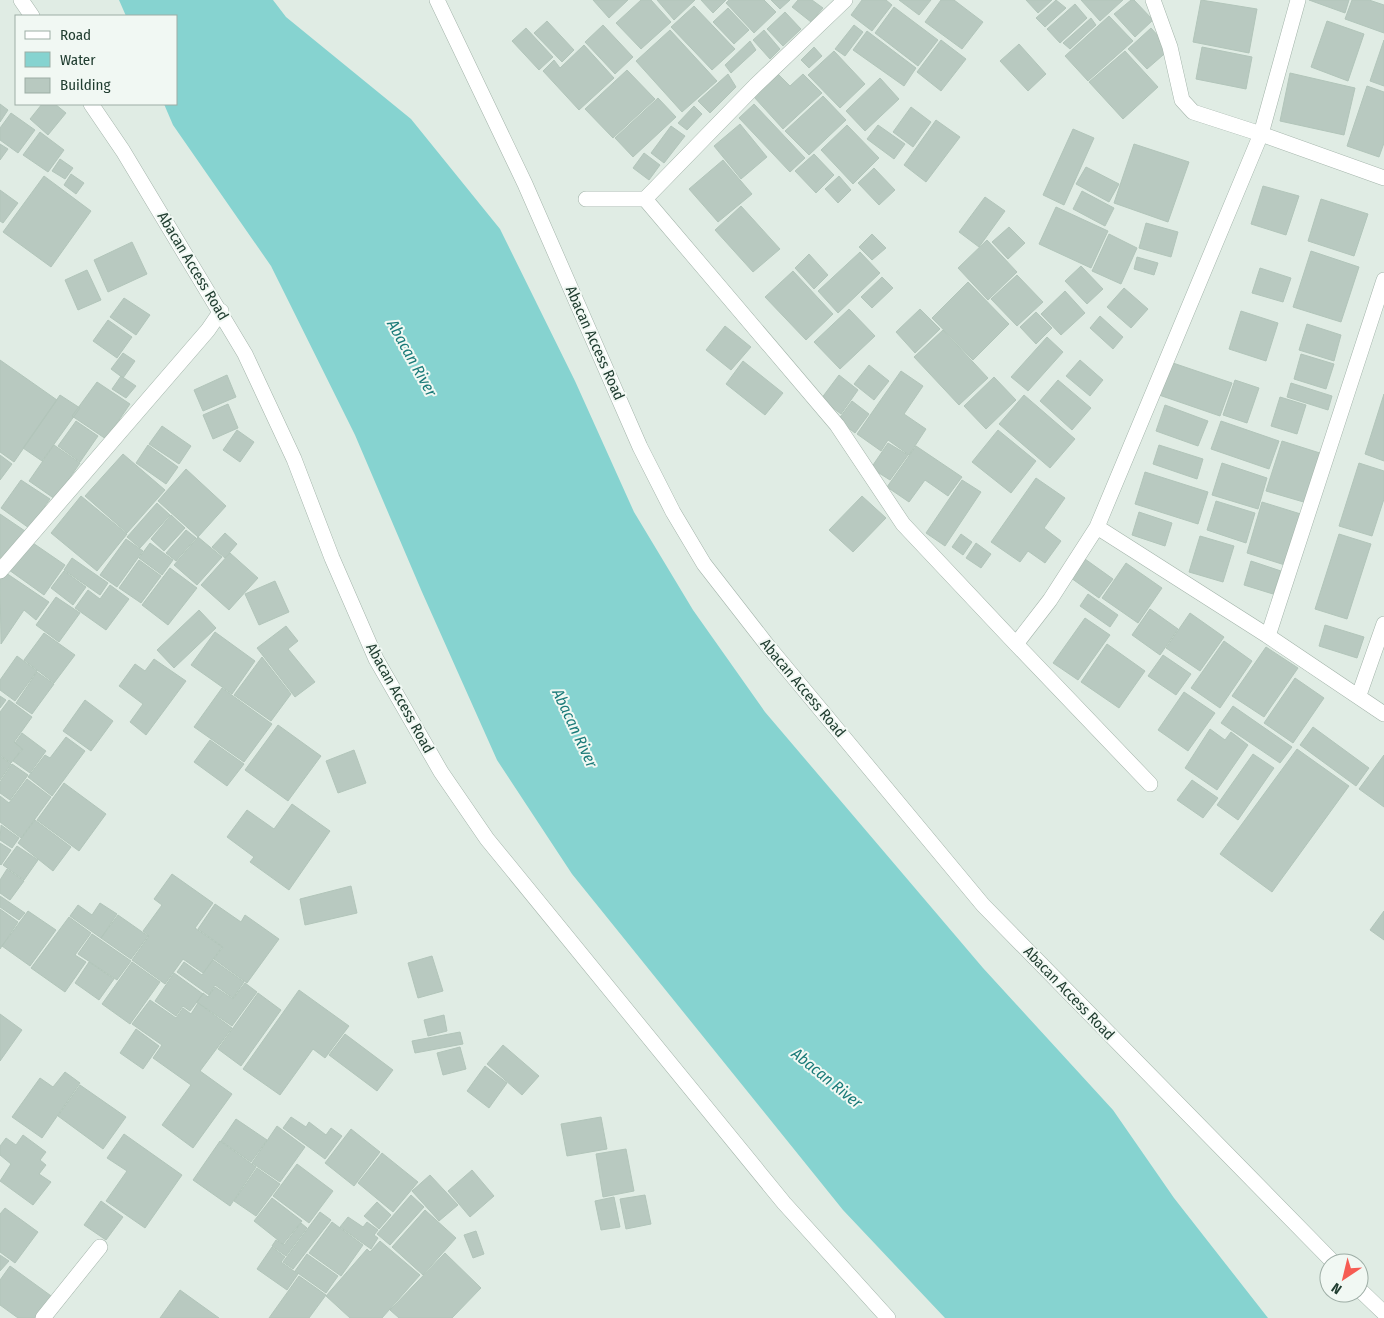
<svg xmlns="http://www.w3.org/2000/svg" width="1384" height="1318" font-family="'Fira Sans Condensed',sans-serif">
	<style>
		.water { fill: #86d3d0 }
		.building { fill: #b8c9c0; stroke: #b2c5ba }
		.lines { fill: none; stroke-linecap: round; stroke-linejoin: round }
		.minor-casing { stroke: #a3b4aa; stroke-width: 16 }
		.minor { stroke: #fff; stroke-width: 15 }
		.labels { text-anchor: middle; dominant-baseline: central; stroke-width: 4; stroke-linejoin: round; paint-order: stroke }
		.street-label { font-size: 15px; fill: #203d30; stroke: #f1f8f3 }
		.water-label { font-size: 16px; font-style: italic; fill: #197a78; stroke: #f1f8f3 }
	</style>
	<rect width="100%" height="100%" fill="#e0ece4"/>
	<path class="water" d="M119,0H273L286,17L411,119L500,229L575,381L634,512L693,610L765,712L983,968L1113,1110L1174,1198L1268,1318H945L843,1210L572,874L497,760L422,592L355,435L271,266L173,125L164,104H176V16H126Z"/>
	<path class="building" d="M593,0H628L609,18Z
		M641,0H651L671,22L641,49L616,23Z
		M657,0H695L674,20Z
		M701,0H726L713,13Z
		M729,0H764L776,12L754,33L726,3Z
		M771,0H790L780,9Z
		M798,0H812L823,8L811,22L792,7Z
		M862,0H886L892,5L872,31L851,15Z
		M899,0H931L919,15Z
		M941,0H954L983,22L962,49L925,22Z
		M1026,0H1052L1038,13Z
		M1056,0L1066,8L1045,27L1036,18Z
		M1081,0H1123L1100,21Z
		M1131,0H1134L1153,20L1135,37L1114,14Z
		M1201,0L1257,9L1249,53L1193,42Z
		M1309,0H1349L1345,13Z
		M1352,0H1369L1384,5V33L1345,19Z
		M1075,4L1087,18L1060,43L1047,29Z
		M694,6L735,49L712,70L671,27Z
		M894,7L938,40L918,66L875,33Z
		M728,8L749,30L734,44L713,22Z
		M785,12L801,29L783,46L767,29Z
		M1109,16L1133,41L1088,81L1065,56Z
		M1091,18L1096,25L1070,49L1063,43Z
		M547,21L574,50L562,62L534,33Z
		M1327,21L1364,34L1348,81L1311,67Z
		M603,25L633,57L615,74L585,42Z
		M854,25L863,32L845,56L835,49Z
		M526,28L553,57L539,70L512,41Z
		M1151,28L1170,49L1147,69L1128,49Z
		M670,30L717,81L682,112L636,61Z
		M764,30L780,49L770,59L753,40Z
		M867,31L916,68L904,86L853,50Z
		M941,40L966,59L941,91L917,72Z
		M1384,40V86L1370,81Z
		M750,41L756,50L731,73L725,65Z
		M1019,44L1046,74L1028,91L1000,61Z
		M584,45L614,78L579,110L543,71L554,60L560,68Z
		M814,47L822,56L809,68L801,60Z
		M1202,47L1252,57L1246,89L1196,79Z
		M834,51L865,84L840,108L808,75Z
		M1125,51L1158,87L1123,119L1089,82Z
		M627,70L655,99L613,138L585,109Z
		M1290,73L1355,88L1344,135L1280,121Z
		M728,74L736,87L710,113L698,101Z
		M778,74L790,86L803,74L822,93L783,129L754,97Z
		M880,78L899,99L865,131L846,111Z
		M1367,86L1384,92V143L1379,157L1347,146Z
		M823,96L846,120L809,155L785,131Z
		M658,98L676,117L633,157L615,138Z
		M0,104L8,110L0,122Z
		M42,104H55L66,113L48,135L30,119Z
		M754,104L805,158L790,172L739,118Z
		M694,106L702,114L687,130L678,123Z
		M911,107L931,122L913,147L893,132Z
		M11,113L35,130L18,153L0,140V128Z
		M936,120L960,137L926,182L904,165Z
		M740,124L767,157L741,179L714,146Z
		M847,125L879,158L853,184L821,150Z
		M878,125L905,144L894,159L867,139Z
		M671,126L685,136L664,163L651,153Z
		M1073,129L1094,138L1064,205L1043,195Z
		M40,132L64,150L48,172L23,155Z
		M0,144L8,149L0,160Z
		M1134,144L1189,162L1168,222L1114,203Z
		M644,153L660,165L649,180L633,168Z
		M814,154L834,175L816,193L795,171Z
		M60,159L73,168L65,179L52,171Z
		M723,160L752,194L718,222L689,189Z
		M1086,167L1119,184L1109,202L1076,184Z
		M874,168L895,190L879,205L858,183Z
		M71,174L84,183L76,194L64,185Z
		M44,176L91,211L51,267L3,232Z
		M839,176L851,190L838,203L825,189Z
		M1263,186L1299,196L1286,235L1251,224Z
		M0,190L18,203L3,223L0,221Z
		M1082,191L1114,208L1105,226L1073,209Z
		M985,197L1005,211L979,247L959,232Z
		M1321,199L1368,214L1354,256L1308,241Z
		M741,206L780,249L753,272L715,230Z
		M1056,207L1108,231L1091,268L1039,244Z
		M1146,223L1178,232L1171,257L1139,248Z
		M1009,227L1025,243L1008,259L992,242Z
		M872,234L886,248L872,260L859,247Z
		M1109,234L1137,248L1121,284L1092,271Z
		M987,240L1017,272L988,300L958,268Z
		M132,242L147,274L108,292L94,260Z
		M1311,251L1359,267L1341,322L1293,307Z
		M860,252L880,273L838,313L818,291Z
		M809,254L828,275L814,289L795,268Z
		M1137,257L1158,263L1154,275L1134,269Z
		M1081,266L1103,289L1087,304L1065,281Z
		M1260,268L1291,278L1283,302L1252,293Z
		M87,270L101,300L78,310L65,280Z
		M793,271L833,314L806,340L765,297Z
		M1017,275L1043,302L1017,326L991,299Z
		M882,277L893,288L872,308L861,297Z
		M968,282L1009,324L973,360L932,318Z
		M1124,288L1148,309L1131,328L1107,307Z
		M1065,291L1085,313L1061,335L1041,314Z
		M124,298L150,315L136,335L110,317Z
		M849,309L875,336L840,369L814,342Z
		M920,309L940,329L915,353L896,332Z
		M1241,311L1278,323L1266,361L1229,349Z
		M1036,312L1052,328L1036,344L1020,327Z
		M1100,316L1123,337L1113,349L1090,328Z
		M108,320L132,337L117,358L93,341Z
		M1307,324L1341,335L1334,361L1299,350Z
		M725,326L751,347L731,370L706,350Z
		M943,330L988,378L959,405L914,357Z
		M1047,337L1063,352L1028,391L1011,377Z
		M123,353L135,361L123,378L111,369Z
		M1301,354L1334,364L1326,389L1294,379Z
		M0,360L57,400L14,462L0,452Z
		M1080,360L1103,380L1090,396L1066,376Z
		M743,361L783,393L765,415L726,384Z
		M1170,362L1232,383L1220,416L1159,395Z
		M869,365L889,381L874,400L854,384Z
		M901,371L923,386L904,414L926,429L909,455L888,440L881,451L857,434Z
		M227,375L236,397L203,411L194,390Z
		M839,375L858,390L841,414L821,399Z
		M121,376L136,386L126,398L112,389Z
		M994,377L1016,400L986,429L964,406Z
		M1058,380L1091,408L1072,430L1040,401Z
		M1235,380L1259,388L1247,423L1223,415Z
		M97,382L130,404L106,439L72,416Z
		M1291,383L1332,396L1328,410L1287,397Z
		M1384,394V461L1365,454Z
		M60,395L80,408L42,461L23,448Z
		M1024,395L1075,439L1050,468L999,424Z
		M1280,397L1306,405L1297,434L1271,426Z
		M852,401L869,414L855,433L838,420Z
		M228,404L238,428L213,439L203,415Z
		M1165,405L1208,421L1198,446L1156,431Z
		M76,421L98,436L80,462L58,446Z
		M1221,421L1279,441L1269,469L1211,449Z
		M162,426L191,446L179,464L149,444Z
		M237,430L254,442L240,462L223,450Z
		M998,430L1036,461L1011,493L972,462Z
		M1282,441L1323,454L1307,503L1266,491Z
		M888,443L908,455L890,480L871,468Z
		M54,445L80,463L55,499L29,481Z
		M148,445L178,467L166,484L136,463Z
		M1159,445L1203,459L1197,479L1153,464Z
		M916,446L962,477L948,496L925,480L909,502L887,487Z
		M123,454L165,490L127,533L85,496Z
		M0,455L12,464L0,480Z
		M1222,463L1267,478L1258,509L1212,495Z
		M1359,463L1384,471V499L1372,536L1339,526Z
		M186,469L226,506L198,537L158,501Z
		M1145,472L1208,492L1198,524L1135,504Z
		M1036,478L1065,498L1044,528L1061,541L1045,563L1028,551L1020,562L991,542Z
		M21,480L50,499L29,528L1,508Z
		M962,480L981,492L945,546L926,533Z
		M81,496L127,534L97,571L51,533Z
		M862,496L886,518L853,552L829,530Z
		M1216,501L1255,513L1246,543L1207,530Z
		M1262,502L1304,515L1288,566L1247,553Z
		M157,503L170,515L140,548L127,537Z
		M1139,512L1172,523L1165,546L1132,535Z
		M0,514L25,531L4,560L0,557Z
		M171,515L185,528L164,551L151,539Z
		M186,530L196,538L176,561L166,553Z
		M225,533L237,544L225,558L212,547Z
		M961,534L972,542L963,555L952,547Z
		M1339,534L1371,544L1347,619L1315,609Z
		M1200,536L1234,546L1223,582L1189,572Z
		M198,537L222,557L197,585L174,565Z
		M126,539L143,551L117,587L100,575Z
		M30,541L65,565L44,595L9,570Z
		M150,543L173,560L162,575L139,558Z
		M976,543L991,554L981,568L966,558Z
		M230,553L258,578L229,610L201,585Z
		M72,558L108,583L100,595L64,570Z
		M1085,559L1113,579L1099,598L1071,578Z
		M139,560L161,576L141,603L119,588Z
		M1251,561L1281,571L1273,594L1244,585Z
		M1126,563L1162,588L1138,623L1102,598Z
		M170,568L197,588L168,625L142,605Z
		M64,571L86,587L73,605L51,588Z
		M6,573L49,602L36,620L24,610L1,644L0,580Z
		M275,581L289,612L259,625L245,594Z
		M110,585L129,599L106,630L75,608L88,590L100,599Z
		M1088,594L1118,615L1110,627L1080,606Z
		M56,597L80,613L59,642L36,625Z
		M1150,609L1178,629L1160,655L1132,635Z
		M199,610L216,628L174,668L157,650Z
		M1190,613L1224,637L1200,671L1166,648Z
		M1085,618L1110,635L1078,680L1053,663Z
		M1325,625L1364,637L1357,658L1319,646Z
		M286,626L298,641L288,649L315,682L295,697L257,648Z
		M215,632L255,661L232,694L191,665Z
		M44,633L75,655L54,683L24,660Z
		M1224,641L1252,661L1220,708L1191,688Z
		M1107,644L1145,671L1119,708L1081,682Z
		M1266,647L1298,668L1264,717L1232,696Z
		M1163,655L1191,674L1176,695L1148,676Z
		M17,656L37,671L15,701L0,690V680Z
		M262,657L291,694L271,721L234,695Z
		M154,659L186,681L146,735L130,722L143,704L119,686L135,664L145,671Z
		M37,672L54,684L32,714L16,703Z
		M1295,678L1324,698L1293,743L1264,723Z
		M222,688L272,724L244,762L194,727Z
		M1184,692L1215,713L1188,751L1158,730Z
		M0,696L6,700L0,708Z
		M9,700L32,717L14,742L22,749L11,763L0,755V712Z
		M85,700L113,721L91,751L63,731Z
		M1233,706L1292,747L1280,763L1221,723Z
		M278,725L321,756L288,801L245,770Z
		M1313,727L1369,768L1356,786L1300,745Z
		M1210,729L1225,740L1231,732L1248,745L1217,790L1185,768Z
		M22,733L46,751L30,773L13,761L23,749L15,743Z
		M66,737L85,751L52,796L28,777L45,755L50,758Z
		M210,740L244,764L227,786L194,762Z
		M1297,749L1349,786L1272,892L1220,854Z
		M354,750L366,783L338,793L326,761Z
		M1253,754L1274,768L1238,820L1217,805Z
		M1384,755V807L1359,789Z
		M0,756L11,764L0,780Z
		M12,764L28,775L10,800L0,793V782Z
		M27,779L51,797L21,838L0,822V796L9,803Z
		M1192,780L1218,798L1203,818L1177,800Z
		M64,783L106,814L79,851L37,820Z
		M292,804L330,831L289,890L250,862L254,857L227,837L247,810L274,829Z
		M35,820L71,847L53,871L18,843Z
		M1,825L19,838L12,848L0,840Z
		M0,843L11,850L1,865L0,864Z
		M17,846L38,860L24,880L3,865Z
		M7,869L24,881L10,900L0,893V880Z
		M172,874L213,903L195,928L222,947L203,973L183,959L165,984L132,960L149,936L143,931L162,905L154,899Z
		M351,886L357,913L305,925L300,899Z
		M0,896L25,913L19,920L0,907Z
		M100,903L117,914L101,938L70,916L78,905L92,915Z
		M215,904L241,922L245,915L279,939L247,983L214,959L223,947L198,929Z
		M0,909L18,922L0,949Z
		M28,911L56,930L30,966L2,946Z
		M1384,911V940L1370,930Z
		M118,915L148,936L131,959L101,938Z
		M69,917L91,933L75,955L86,962L65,992L31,968Z
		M92,934L131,961L117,980L78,954Z
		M432,956L443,991L418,998L408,963Z
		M213,960L244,982L233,998L215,985L209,995L177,972L184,962L202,975Z
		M89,962L114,979L99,1000L75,983Z
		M132,962L160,982L130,1024L102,1004Z
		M174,973L203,994L190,1011L183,1006L176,1016L155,1001Z
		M245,983L257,992L232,1026L197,1002L203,993L208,997L215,987L233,999Z
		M299,990L349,1026L325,1058L313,1049L280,1095L243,1069Z
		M258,993L281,1010L241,1066L218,1049Z
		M150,1000L176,1018L183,1008L191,1014L198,1003L232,1028L200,1071L232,1094L193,1148L162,1125L191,1085L153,1058L162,1045L132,1024Z
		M0,1014L22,1030L0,1061Z
		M444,1015L447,1031L428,1036L424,1020Z
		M136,1029L159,1046L143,1069L120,1053Z
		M460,1032L463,1044L415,1053L412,1041Z
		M345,1034L393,1070L377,1091L329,1055Z
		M503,1045L539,1076L522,1095L487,1064Z
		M460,1047L466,1069L443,1075L437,1053Z
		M485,1066L507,1083L489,1108L467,1091Z
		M65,1072L80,1083L42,1138L12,1117L40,1078L53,1087Z
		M80,1085L126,1117L103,1149L58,1116Z
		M291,1117L306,1127L309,1122L326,1135L331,1128L342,1136L325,1159L283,1128Z
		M601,1117L607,1149L567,1156L561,1124Z
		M236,1119L267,1140L251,1162L221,1141Z
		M277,1126L305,1147L280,1182L252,1163Z
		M351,1129L380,1152L354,1186L325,1163Z
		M124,1134L182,1175L145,1228L106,1201L127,1171L107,1158Z
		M23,1135L46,1152L40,1160L46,1165L39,1174L51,1182L33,1205L0,1181L11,1164L0,1155V1146L6,1138L16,1145Z
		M220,1141L256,1167L230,1206L193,1180Z
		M626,1149L634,1191L603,1197L596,1154Z
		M382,1153L418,1182L393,1212L358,1183Z
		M297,1164L333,1191L309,1223L273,1196Z
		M257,1168L280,1184L256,1216L234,1201Z
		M472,1170L494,1196L470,1217L448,1191Z
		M430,1175L458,1205L439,1221L412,1191Z
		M411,1195L424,1207L390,1245L377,1234Z
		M645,1195L651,1224L626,1229L620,1199Z
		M614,1197L620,1227L601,1230L595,1201Z
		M272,1198L302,1221L283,1244L254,1221Z
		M101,1201L123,1217L106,1240L84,1225Z
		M377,1202L391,1215L379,1229L364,1216Z
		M5,1208L38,1232L15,1263L0,1252V1214Z
		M425,1210L456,1238L423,1275L392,1247Z
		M320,1212L331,1220L293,1269L283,1262Z
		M348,1217L363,1227L367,1222L378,1230L374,1235L378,1238L371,1249L340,1227Z
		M332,1222L363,1245L341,1276L309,1253Z
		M301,1223L307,1228L286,1256L272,1246L276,1240L284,1245Z
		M476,1231L484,1254L473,1258L464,1235Z
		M380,1241L420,1275L382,1318H350L326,1296L367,1249L370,1252Z
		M272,1247L285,1257L281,1262L298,1274L287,1290L257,1269Z
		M445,1253L481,1288L452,1318H399L390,1310Z
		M307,1254L338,1276L326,1293L295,1271Z
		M0,1255L9,1261L0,1271Z
		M10,1266L54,1298L40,1318H18L0,1305V1280Z
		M299,1276L326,1295L309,1318H269Z
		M180,1290L219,1318H160Z"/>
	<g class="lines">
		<defs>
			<path id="minor" d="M21,0L32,16
				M437,0L525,184L640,447L673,512L704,564L767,645L983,905L1334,1263
				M1153,0L1170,47L1182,100L1193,112L1261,134L1384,178
				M91,104L123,151L245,354L294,459L332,558L376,659L441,772L487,839L784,1203L888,1318
				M586,199H645L837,425L903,524L1016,644
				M645,199L755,86L845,0
				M1097,527L1268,636L1384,714
				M0,571L208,330L221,311
				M1268,636L1384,280
				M1359,695L1384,624
				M1150,784L1016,644L1050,600L1097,527L1261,134L1298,0
				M1359,1289L1384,1313
				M43,1318L100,1247"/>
		</defs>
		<use href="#minor" class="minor-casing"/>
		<use href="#minor" class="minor"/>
	</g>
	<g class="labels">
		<g class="street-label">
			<text transform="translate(193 266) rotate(59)">Abacan Access Road</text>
			<text transform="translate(595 343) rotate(66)">Abacan Access Road</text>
			<text transform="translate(803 688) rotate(50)">Abacan Access Road</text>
			<text transform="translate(400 698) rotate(61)">Abacan Access Road</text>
			<text transform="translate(1069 993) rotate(46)">Abacan Access Road</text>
		</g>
		<g class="water-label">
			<text transform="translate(412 358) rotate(61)">Abacan River</text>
			<text transform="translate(575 728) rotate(65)">Abacan River</text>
			<text transform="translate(827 1078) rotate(39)">Abacan River</text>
		</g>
	</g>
	<rect x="15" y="15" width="162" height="90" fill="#f1f8f3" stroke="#9dada5"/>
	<rect x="25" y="31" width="25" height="8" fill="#ffffff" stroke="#9dada5"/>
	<text x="60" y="40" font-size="15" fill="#203d30">Road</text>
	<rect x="25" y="52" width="25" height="15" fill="#86d3d0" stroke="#9dada5"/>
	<text x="60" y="65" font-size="15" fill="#203d30">Water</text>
	<rect x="25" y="78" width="25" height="15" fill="#b8c9c0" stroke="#9dada5"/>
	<text x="60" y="90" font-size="15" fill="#203d30">Building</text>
	<g transform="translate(1344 1278) rotate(215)"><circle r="24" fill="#f1f8f3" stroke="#9dada5"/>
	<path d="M0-4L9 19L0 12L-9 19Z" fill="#f65c53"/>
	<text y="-8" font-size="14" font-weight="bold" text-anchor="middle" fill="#203d30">N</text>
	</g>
</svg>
